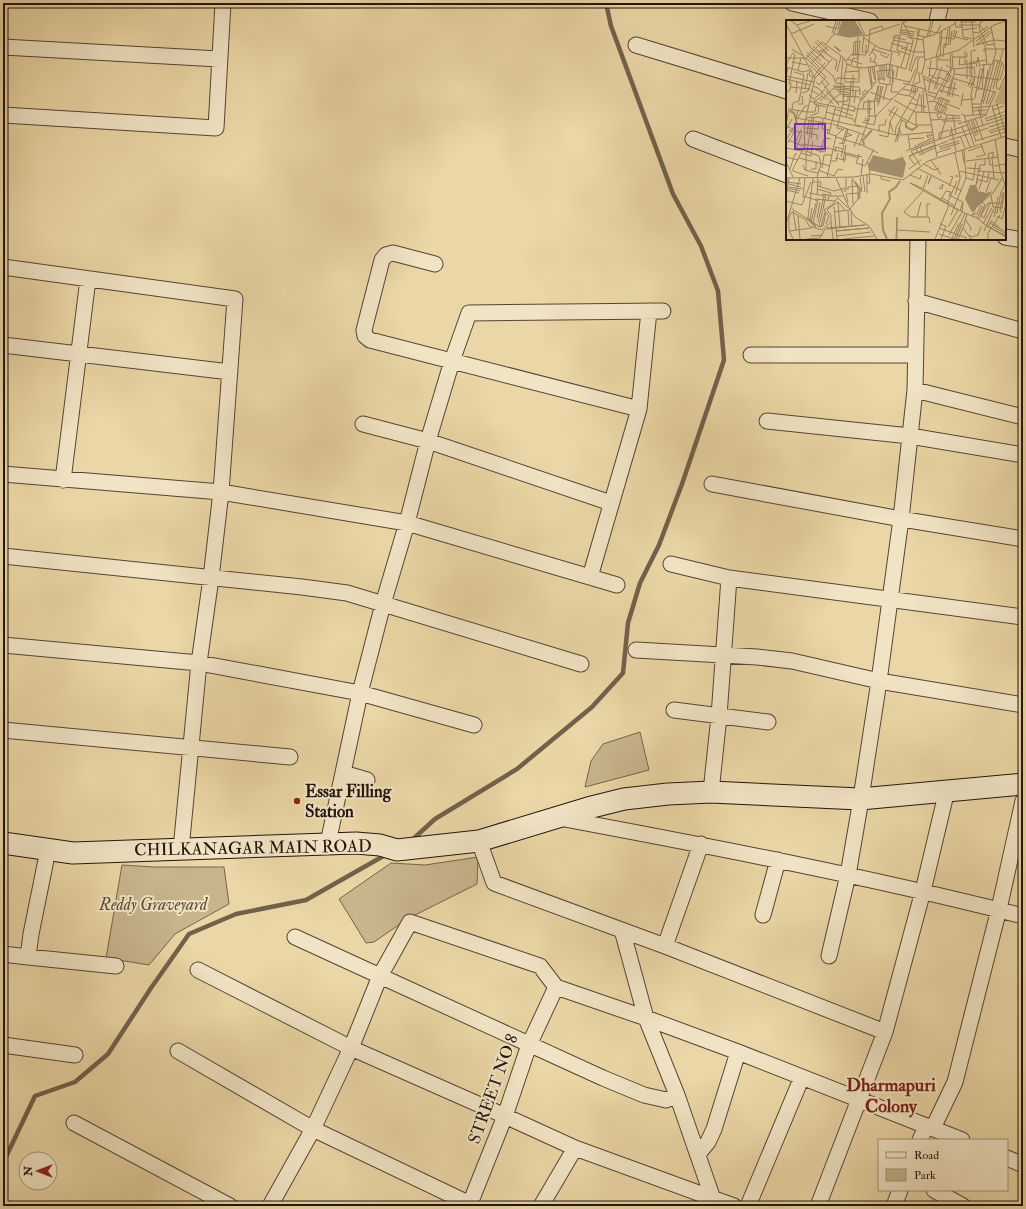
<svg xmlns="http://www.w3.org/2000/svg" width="1026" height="1209" font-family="'IM FELL Double Pica',serif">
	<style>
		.green { fill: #c8b58c; stroke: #76644c }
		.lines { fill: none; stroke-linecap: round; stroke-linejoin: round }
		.stream { stroke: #72614a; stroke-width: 4.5 }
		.minor-casing { stroke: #543; stroke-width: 17 }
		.secondary-casing { stroke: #23140d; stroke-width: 23 }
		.minor { stroke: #f1e4c5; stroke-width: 15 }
		.secondary { stroke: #f1e4c5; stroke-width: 21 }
		.poi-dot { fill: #8f2418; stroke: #f1e4c5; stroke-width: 1.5 }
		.labels { text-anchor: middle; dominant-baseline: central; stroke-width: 4; stroke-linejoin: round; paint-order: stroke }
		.poi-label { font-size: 17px; font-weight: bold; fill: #23140d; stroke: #f1e4c5; text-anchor: start }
		.street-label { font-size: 17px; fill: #23140d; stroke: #f1e4c5 }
		.park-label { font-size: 17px; font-style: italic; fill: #5d4c39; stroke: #f1e4c5 }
		.neighbourhood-label { font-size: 18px; font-weight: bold; fill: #7a1f14; stroke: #f1e4c5 }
		.inset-river { fill: none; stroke: #a69472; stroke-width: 2 }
		.inset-road { fill: none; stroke: #9a8869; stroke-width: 1 }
		.view { fill: #7b2cbf; fill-opacity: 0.15; stroke: #7b2cbf; stroke-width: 2 }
		.inset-edge { fill: none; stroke: #23140d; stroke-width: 2 }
	</style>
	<rect width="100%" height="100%" fill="#ead6a6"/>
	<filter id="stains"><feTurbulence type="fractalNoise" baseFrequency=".005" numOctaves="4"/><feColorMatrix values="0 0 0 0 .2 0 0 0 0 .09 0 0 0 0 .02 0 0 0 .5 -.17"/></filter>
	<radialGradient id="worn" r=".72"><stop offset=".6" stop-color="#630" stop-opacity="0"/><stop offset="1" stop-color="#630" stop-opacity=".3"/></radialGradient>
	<path class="green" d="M640,732L649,770L585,787L591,761L603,744Z
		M478,857L477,884L409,918L374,942L366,943L339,899L391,863L425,865Z
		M122,865L154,867H224L229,904L175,934L149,965L106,958Z"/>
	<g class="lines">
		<path class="stream" d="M412,840L435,819L517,769L592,707L623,673L628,623L640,583L659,545L682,484L724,360L718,291L701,246L673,194L611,26L606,3
			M3,1163L35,1096L75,1082L108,1054L151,988L189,934L236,914L306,900L387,854"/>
		<defs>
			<path id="minor" d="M792,3L870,21
				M937,21L941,3
				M636,45L787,91
				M3,47L219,59
				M3,115L216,128L223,3
				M693,139L787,175
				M1005,146L1023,150
				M1005,237L1023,240
				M435,264L393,253L386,255L382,260L364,330L365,336L370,340L639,409
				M3,267L235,299L221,492L211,578L199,663L181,849
				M916,301L1023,331
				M3,345L230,372
				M751,355H915
				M915,390L1023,417
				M767,421L910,436L1023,455
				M363,424L428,441L611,503
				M3,474L221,492L407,523L617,585
				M63,480L88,279
				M712,484L901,519L1023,539
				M3,556L302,587L347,593L581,664
				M671,564L729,578L1023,617
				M590,577L639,409L649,311
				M3,645L199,663L360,693L474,725
				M636,650L757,657L792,661L879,681L1023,705
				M674,710L768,722
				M3,730L290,757
				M343,773L367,780
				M711,792L719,716L729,578
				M559,818C714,847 870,877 1023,916
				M479,841L494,883L665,946L885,1032
				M328,843L360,693L383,604L407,523L428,441L452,361L469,313L663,311
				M763,915L778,860
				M622,930L646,1018L677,1095L713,1199
				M665,946L701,844
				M3,954L28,957L31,934L48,850
				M829,956L848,875L859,811L879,681L901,519L915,390L918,239
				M28,957L116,966
				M198,970L351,1048L505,1116L575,1148L734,1206
				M3,1045L75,1055
				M178,1051L313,1129L470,1204
				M677,1095L666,1100L644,1095L603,1078L380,976L410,922L540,966L556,987L646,1018L738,1052L962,1140
				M74,1123L230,1206
				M933,1128L955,1082L999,909L1023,801
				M920,1140L926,1126
				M698,1154L708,1142L714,1129L738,1052
				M1007,1158L1023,1165
				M934,1190L963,1206
				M270,1206L313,1129L351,1048L380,976L295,937
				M469,1206L505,1116L529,1045L556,987
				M541,1206L575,1148
				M748,1206L802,1077
				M818,1206L885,1032L923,891L947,790
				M894,1206L900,1190"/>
			<path id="secondary" d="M3,843L73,853L356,843L380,845L397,850L479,841L588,808L624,799L668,794L711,792L860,799L1023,784"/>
		</defs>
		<use href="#minor" class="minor-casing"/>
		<use href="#secondary" class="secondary-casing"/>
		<use href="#minor" class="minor"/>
		<use href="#secondary" class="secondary"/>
	</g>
	<circle class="poi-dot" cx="297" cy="801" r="4"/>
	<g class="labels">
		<g class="poi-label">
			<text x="305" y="791">Essar Filling<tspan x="305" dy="20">Station</tspan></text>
		</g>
		<g class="street-label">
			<text transform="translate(253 848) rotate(-1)">CHILKANAGAR MAIN ROAD</text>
			<text transform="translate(493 1089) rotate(-70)">STREET NO 8</text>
		</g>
		<g class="park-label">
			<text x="153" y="904">Reddy Graveyard</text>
		</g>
		<g class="neighbourhood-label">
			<text x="891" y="1085">Dharmapuri<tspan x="891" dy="21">Colony</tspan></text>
		</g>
	</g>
	<g transform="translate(786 20)">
		<rect width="220" height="220" fill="#ead6a6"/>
		<path d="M220,57V85L208,83Z" fill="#c8b58c"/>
		<path d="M56,1H69L77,14L63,17L51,14ZM115,134L120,143L117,158L83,150V144L87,135L107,140L116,137ZM184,165H190L192,171L200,173L207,171L186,192L179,179Z" fill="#a69472"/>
		<path class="inset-river" d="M4,91L8,93L11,104M120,103V107L126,110L132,106M78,125L77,120L86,110M69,162L74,169L73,179M21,198L30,207M101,219L97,210L96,193L104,179L103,172L110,167L114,161"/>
		<path class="inset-road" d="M5,1L11,5L24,1M72,1L79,15M116,1L127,21L120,49M121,1L116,4L111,30L124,35M169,1L170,7H176M175,1L176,5H193L199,11M186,1L188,27M198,1H195L193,8L201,25L209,24M175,2H190M0,4L29,58L18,106L19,130L16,131L6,151M11,5L25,28L43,42M173,5H176L177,17L186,19M40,6L52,9L54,1M119,6L152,13L170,3M205,7L210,32L206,45M132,9L131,15L140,17M83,10L96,6L97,9M115,10L129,12M169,10L167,16L181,20L182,18M176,10L191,8M115,12L128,14M187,12L192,13L202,6M206,12L190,25L208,20L220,21M46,13L50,1M5,14L28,4M48,14L63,17L78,15M115,14L128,16M78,15L76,32H82L84,10M79,16L114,4M193,16L199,26L201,44M107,17L120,20M121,17L137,20M141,17L145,1M143,17L147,1M78,18L93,28L114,33L112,36M154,18H163L164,7M31,20L43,31M107,20L127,24M190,21L204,11M29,22L41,33M105,23L121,28M39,25L48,14L52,1M164,25L166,11M27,26L38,37M154,26V12M115,28L129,32H138M159,28L162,9M6,29L17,36M86,29L101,34M24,31L35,41M86,31L90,36L88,42M179,31V44M8,32L3,39L1,43L0,47L17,52L24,50M21,32L47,56L50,63L58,64L57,84L51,108L58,110M33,32L35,30L51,41L49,50M54,32L48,26L55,31M104,32L109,15L114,16M198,32V29H220M166,33L167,49M20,34L35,49M94,34L101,38L103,34M67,36L68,22L74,21L71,47M69,36L70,21M83,36L90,25M71,37L72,17M85,37L84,41L90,43L91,46M150,37L154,22M153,37V40H164M154,37L156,11M157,37L158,24L162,25L163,18L168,19L171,11M166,37H181V33M174,37L173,45L190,43L191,47M0,38H19M20,38L40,57L33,65L30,62M19,39L36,22L58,38L61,44L68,47L78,48L102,44L120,49M61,39L76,44M139,40L173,30L208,5L220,1M181,40V59M60,41L66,34L80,35V25M6,42L21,45M191,43L192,37L194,47M25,44L41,27M100,44L101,57L124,62L116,69M187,44V42L200,40M24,45L33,54L29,58M65,45L67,38L72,39M94,45V59M96,45V59M106,45L107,62M160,45L167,49L188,47L189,55M88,46L90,63M2,47L0,56L28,62M82,47L86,69M84,47L86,64M86,47L89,60M115,47L122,23M141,48L151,49V37M12,50L15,38M108,50L105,72H112M24,51L23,55L27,57L39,43M123,51L134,9M51,52L55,36M60,52L73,51M125,52L130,37H138M131,53L132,39H134M132,53L136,54L139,41L137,18L150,14L155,5M168,54L214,60L218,46L216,43M137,55L151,137M144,55L151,59L156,47M184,55V41M137,56L160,67L171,69M102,57L106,32M143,57L145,40M110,58L112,46M145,58L142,72L151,74M166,58L189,65M0,59L24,65M58,59L61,44M59,59V62H73V47M100,59H93L91,51L106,50M138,59L152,65L150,69M146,59L151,49L162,52M91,60L93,59V63L104,65V44M35,61L53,85L40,71M50,61L51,58L71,59M98,61V45M124,62L130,48M117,63L139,69M3,64L9,34M27,66L32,68L47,84M47,66L73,67L74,71M182,66L186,57L185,31L190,30M5,67L24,69M38,68L43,64L33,54L46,39M184,68L189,56M19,69L22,53M39,69L34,74L40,80M48,69L74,71V75M148,69L153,57L162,62L165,56L160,53M207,69L217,29M25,70L33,75L28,79M153,70L165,48L164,34M196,70L198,44M213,70L220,54M51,71L65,73M192,71L197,49M0,72L4,70L5,62M84,72L104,80L106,78M10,73L11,61M16,73L22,71L27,57M155,73L166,49M54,74L57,38M112,74L124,76L132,81M127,74L129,64L134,62L133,54M140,74L153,79M23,75L30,81L36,76M124,75L130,53M135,75L136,92M56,76L73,77L77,80M161,76L166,59M67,77V55M79,77L76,74L79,70L82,73M163,77L169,49M166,77L169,62M189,78L194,49H197M89,79L92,66M91,79L93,65M64,80L65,61M93,80L95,66M97,80L101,65M108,80L129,92L153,93L156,97L152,98L151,94M148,80L153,70L173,76M175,80L189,79M23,81L50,87L49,89M29,81L28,84L40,87M34,81L49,67L65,69M73,81L82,70M51,82L62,81V77M141,82L148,81L161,88L158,94M196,82L202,50M68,83L70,70M93,83L97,66M124,83L140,87M12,84H17L16,76M57,84L69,87L68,92M73,84L89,63H84M161,84L174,89M186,84L185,75L189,56M197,84L209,40L216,42L210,66L212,70M200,84L212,41M202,84L208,71M211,84L220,115M213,84L206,86L215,117M175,86L177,73M51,87L68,91M192,87L197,106M186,88L205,86M69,89H86M77,89L78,82L92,81M6,90L7,83L13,81L18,55L8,52M102,90L129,105H145M148,90L154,77L164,82M149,90L161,95L154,119M150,90L156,78M206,90L218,86M12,91L10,98L45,104M152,91L158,78M187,91L200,90M21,92H29L30,86H33L32,93L24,96M40,92L67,99L70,105M130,92V105M138,92L137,71L139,70M154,93L161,79M156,93L163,80M82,94V79M175,94L178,95L188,125M195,94V84L205,44L195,45M161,95L174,96M187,95L186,84H195M81,96H90L116,69L131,72L132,68M89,96L88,79H92V86M105,96L103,95L109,86M167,96L170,114M178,96L200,94L210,72L188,67M60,97L64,80M20,98L32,97L75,107M37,98L36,109L44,110M39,98L42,85L46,80L54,74L65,75M189,98L197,120M11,99L19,86H22M114,99L121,103L130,87L134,73M199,99L220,91M78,100L83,101L84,80M145,100L174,98M185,100L190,116M187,100L192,115M156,101H175M182,101L190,121M200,101L220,95M69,102L73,84M76,102L88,105L90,96M47,104L79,115M172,104L201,95M0,105L3,89L21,92M70,105L114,116M0,106L15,113L16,111M165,107L170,131M176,107L184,127M203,107L220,102M18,108L32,109L33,102M42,109L41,113L50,116M0,110L6,99M114,111L115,115L147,112M203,111L220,105M18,112L31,115V120M93,112V105H99L100,99M107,112L104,102L112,88M204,113L220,108M43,114L49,89L67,96M122,114L124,129M21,115L23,100M93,115L102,117L104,102M109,115L110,107L129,74L130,68M146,115L142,118L141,115H147M165,116L164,111L181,105M174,116L179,128M50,117L76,125L92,133M59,117L66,115L61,113M23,118L26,97M25,119L28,97M123,119L138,118M0,120L8,107M2,120L19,127M153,120V113L163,110M163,120L202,108M148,121L220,98M189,121L219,112M109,122L116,100M111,122L114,109L112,108M2,123L8,112L3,110M53,123L58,124L62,109M9,124L15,109M15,124L38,127L76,137M56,124L61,108M129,125L132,133L149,126M131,125L147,118M38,126L40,118L45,119M73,126L81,104L82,99L79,98M149,126L162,121M68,127L73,114M134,127L148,122M153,127L173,121M0,128L16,131M10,129L16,114M154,129L174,123M30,130L39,132L40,129M176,130L178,143M20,131L33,136L35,144L31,157M21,131L23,119M120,131L148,120M182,131L197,126M49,132L50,127L57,129M15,133L25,136L26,133M25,133L27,121M34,133L38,119M150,133L165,128M169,133L174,156M59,134L73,138M73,134L70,143L79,146L88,129M133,135L149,128M123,136L149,125M0,137L12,140M55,137L58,125M190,137L199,135L195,124M13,138L44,146M49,138L59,140L60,134M206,138L208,159M207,138V132L202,134L204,145H207M145,140L155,155M45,141H50L52,133M180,141L212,137M0,142L7,157M59,142L57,141L60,125M82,142L84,154M138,144L148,150L153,148M17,145L19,150L32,153M129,145L123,137L131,132M134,145L125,131L134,127L137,135M208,146L219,144L220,151M36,148L38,135H46M131,148L176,171M181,148L195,149M4,149L9,134H11M25,149H30V141M123,149L135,140M20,150V131M32,150L48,156L52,149L57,150M7,151L22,156M174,151L213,160M191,151L220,153M75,155L77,139M81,155V173M124,155L134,159L135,155M77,156L79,172M95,156V159L104,161M145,156L142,164L145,157M169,156H174V159L169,175M74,157L76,172M0,158L68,157L85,154L117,160L142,141L220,116M1,158V168L14,171M41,158L50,116L58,108M50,158L64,190M180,158L187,160L190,142M190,159L201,162L203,152M66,160L67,184M192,161L190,165L194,145H199V139M2,162L15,164M26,162H35L34,166M81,163H84L83,154M3,164L15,167M157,164L153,168L156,169L157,164M32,166L48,171L60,168M163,166L167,157L164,156M3,167L17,169M31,169L45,173L44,176M137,169L142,155M0,170L13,173M62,170V167L72,166M138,170L118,192L125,197H143L144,203M193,170L198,152M57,171H60V158M165,172L163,175L177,182L174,191M200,172L205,158M23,173L39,176M36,174L43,175L42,181M31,175L32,158M205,175L207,187L217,188M18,176L32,181M43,176H58M0,177L3,158M17,178L19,158M52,178L62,188M156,178L169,186M29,179L49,181M0,181L16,185L25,162M154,181L160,171L165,172M62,182L60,174L73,173M52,183L54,207M161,184L171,161M48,187L51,219M216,188L218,173M6,189L34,207L37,206L40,193M64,189L69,197L83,206L91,219M62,190L63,207M172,190L136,168L124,163L161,184L181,194L191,198L201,206M7,191L10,210M48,192L63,190L72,179V168L66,158M65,192L66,206M209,192L211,193L215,172L219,165L214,150L209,119M216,192L214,191L217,172M181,194L177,208L185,219M186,194H191L195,185M193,194L198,198L204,183M195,194L199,185L196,182M165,195L180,158L178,129M12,196L14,219M211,196L216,199L220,184M131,197L135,182M141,197V184H144M186,197L190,187L208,172L216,158M208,197L212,177M22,198L27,158M31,198L34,182M191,198L197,186M179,199L185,208L184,211M193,199L202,183H217M24,200L26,188M25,202L30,183M32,202L38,176M45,202L47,219M204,203L220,212M0,204L14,158M27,204L32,179M40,204L43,196L38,190L47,184L52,177M154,204L160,206L155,219M197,204L206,188M206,206L220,214M33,207L40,175M35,207L39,192M162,207L172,190M202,207L205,201L213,207M40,208L79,205L40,209M153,208L181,218M111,210L144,212M3,211L26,208M50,211L83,208L50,211M198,211L208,189M153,214L168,219M163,215L176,192L177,183M183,215L186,217L192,215L195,207M25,216L37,215M51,216L85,212M220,216L201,206L220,217M166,218L173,203M7,219L3,210V197L6,192L20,200L23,206L36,210L45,202V195L41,190L43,188L52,182L60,191M20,219L34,218L39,209M58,219L88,216M110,219L111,197V219M149,219L163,185M168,219L179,193M170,219L176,204M172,219L177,208M202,219V213L214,195"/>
		<path class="view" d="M9,104H39V129H9Z"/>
		<rect width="220" height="220" class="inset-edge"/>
	</g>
	<rect width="1026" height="1209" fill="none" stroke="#ead6a6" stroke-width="16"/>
	<rect x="4" y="4" width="1018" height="1201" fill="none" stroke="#23140d" stroke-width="2"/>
	<rect x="8" y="8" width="1010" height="1193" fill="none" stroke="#23140d"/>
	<rect x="878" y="1139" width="130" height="52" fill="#f1e4c5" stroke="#9f917b"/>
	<rect x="886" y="1152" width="20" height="6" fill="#f1e4c5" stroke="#9f917b"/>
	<text x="914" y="1159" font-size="12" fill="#23140d">Road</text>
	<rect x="886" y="1169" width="20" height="12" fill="#c8b58c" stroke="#9f917b"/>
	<text x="914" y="1179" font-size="12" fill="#23140d">Park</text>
	<g transform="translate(38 1171) rotate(270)"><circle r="19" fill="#f1e4c5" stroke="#9f917b"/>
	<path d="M0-3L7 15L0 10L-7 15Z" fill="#8f2418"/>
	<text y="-6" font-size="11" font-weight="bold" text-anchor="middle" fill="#23140d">N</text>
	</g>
	<rect width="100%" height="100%" filter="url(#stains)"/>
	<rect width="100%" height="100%" fill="url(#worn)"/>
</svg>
